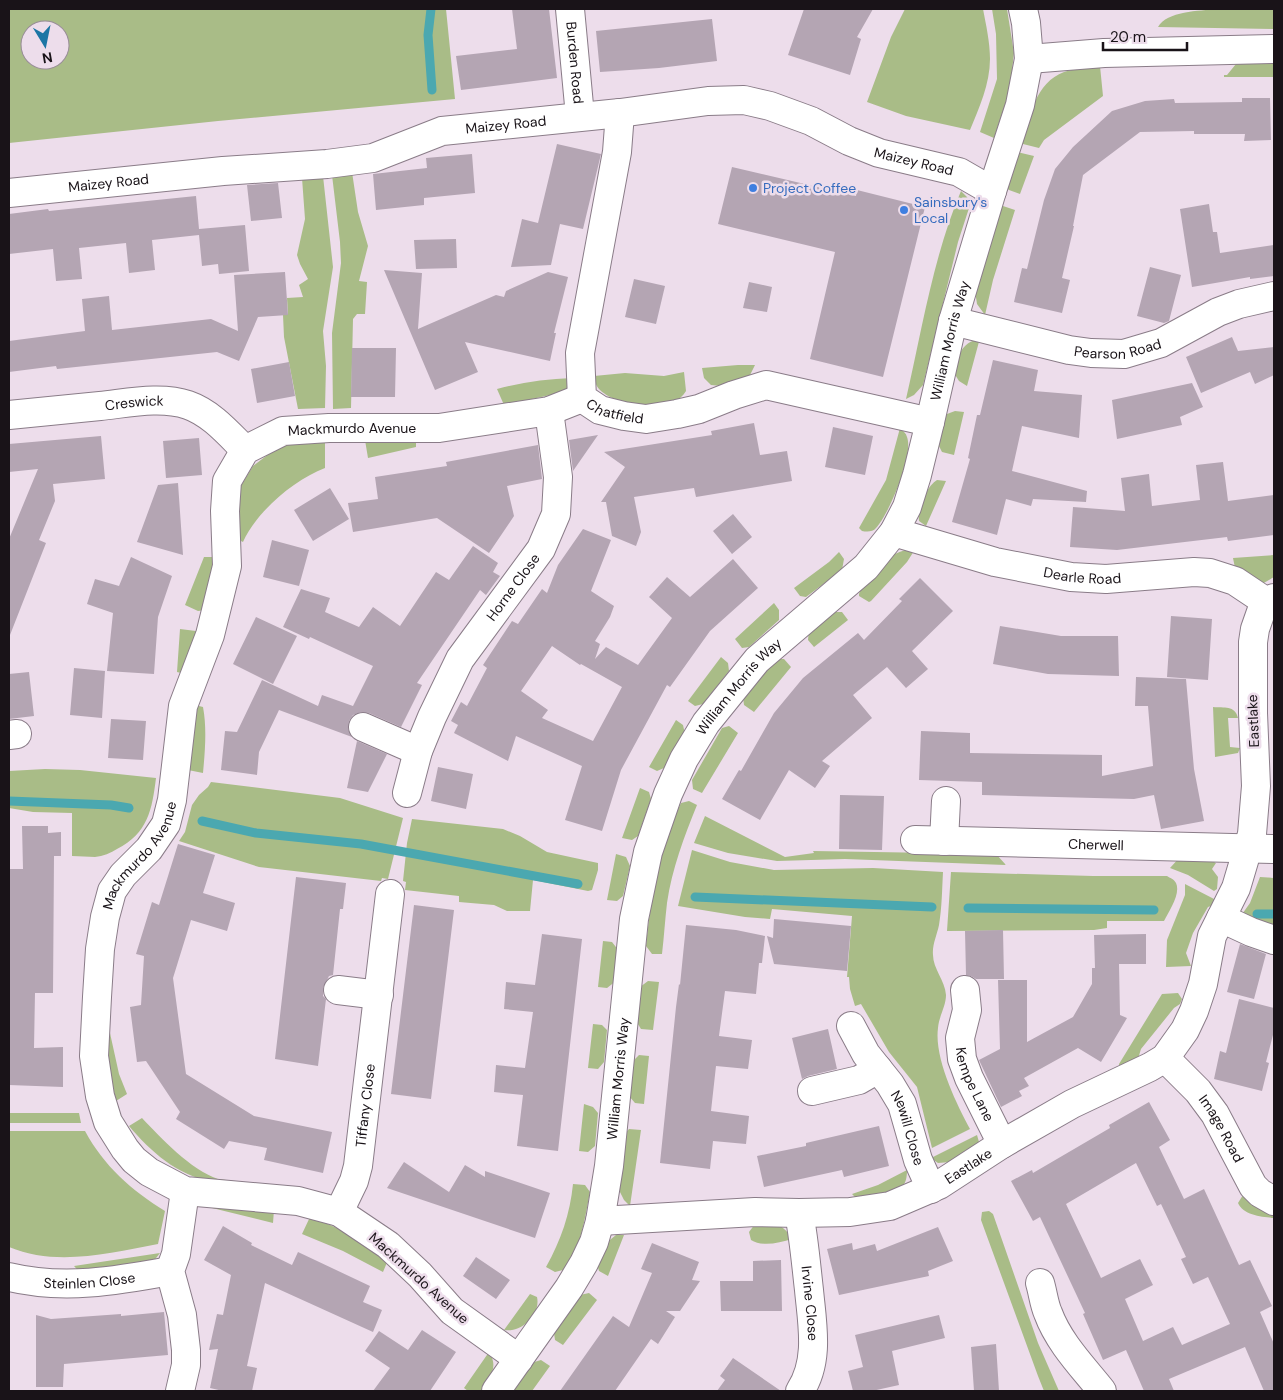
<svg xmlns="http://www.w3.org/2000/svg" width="1283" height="1400" font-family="'DM Sans',sans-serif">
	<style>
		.green { fill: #a9bc87; fill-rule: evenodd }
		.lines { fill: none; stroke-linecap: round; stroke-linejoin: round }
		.stream { stroke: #4ba8b0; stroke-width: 9 }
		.building { fill: #b4a5b3; fill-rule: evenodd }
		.minor-casing { stroke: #8a7c88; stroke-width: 30 }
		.tertiary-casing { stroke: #8a7c88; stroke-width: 30 }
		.minor { stroke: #fff; stroke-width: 28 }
		.tertiary { stroke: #fff; stroke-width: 28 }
		.shop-dot { fill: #3f7fe0; stroke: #edddeb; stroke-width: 2 }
		.labels { text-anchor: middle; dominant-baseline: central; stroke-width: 5; stroke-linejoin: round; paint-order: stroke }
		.street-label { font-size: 14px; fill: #191318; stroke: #edddeb }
		.shop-label { font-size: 14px; fill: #366cbe; stroke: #edddeb; text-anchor: start }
	</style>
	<rect width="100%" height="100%" fill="#edddeb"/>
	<path class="green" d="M9,9H446L455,99L218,121L9,143ZM30,30H60V60H30Z
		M905,9H983C986,25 990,42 990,59C990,84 979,108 970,130L906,116L867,102L891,37Z
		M992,9H1007L1014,53L1011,79L1009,92L994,138L980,132L997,79L996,34Z
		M1217,9H1274V29L1158,27C1167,11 1199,11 1217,9Z
		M1236,64H1274V77H1224V75H1227Z
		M1100,66L1103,96L1044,140L1039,148L1019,143C1029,118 1036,82 1064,72C1075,68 1088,68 1100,66Z
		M1017,152L1034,156L1020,194L1009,190L1006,187Z
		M352,172L358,212L368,246L359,281L367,282L365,314H357L353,319L351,408L333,409L332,333L341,263L340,242L332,175Z
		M323,176L333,267L323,331L326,366L325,408L298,409L284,337L283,315L288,314L287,298L303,297L299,285L308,279L300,264L297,255L305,219L302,178Z
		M961,191L967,197L970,205L958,242L923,385L914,395L906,399C922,330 933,257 961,191Z
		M1003,206L1015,210L993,280L985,315L977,304L975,291L999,207Z
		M980,338L967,386L959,381L954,373C960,353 959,345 980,338Z
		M738,365H755L750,375L721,386L711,385L704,378L702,368Z
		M684,372L686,391C674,414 617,407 600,390C596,386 595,382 594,376L625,373L664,376Z
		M572,378L569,386L564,392L504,405L497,389C522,382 547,379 572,378Z
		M955,411L964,412L954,455L942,452L939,446L945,417L947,414Z
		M900,428C903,431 906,433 907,437C914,455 889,514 876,528C873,532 867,532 862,531L859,528L886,480Z
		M365,440L416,441V447L368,458Z
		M325,441V468C294,480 257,511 243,542L237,539L239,489L253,466L274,450L289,444Z
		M937,480L946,481L926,526L919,521C917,508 926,487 937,480Z
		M907,550L914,551L907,562L871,601L869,602L859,596V594L860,591C874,575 886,553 907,550Z
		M839,552L844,559L842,570L806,597L800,596L794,588L829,562Z
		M1274,555V577L1262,584L1236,573L1233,558Z
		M204,557H214L213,574L206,610L198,611L185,605Z
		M774,603L779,610V620L749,647L742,648L735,639Z
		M833,612H842L848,620L814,647L808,640L809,630Z
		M180,629L196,631L198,635L181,673L177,672Z
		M721,657L728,663L729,671L703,704L695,706L688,701Z
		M776,659H784L791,667L754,712L744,705L743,697Z
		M195,705L203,707C207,728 205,751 203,773L188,770Z
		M1213,707C1224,708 1235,705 1238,718H1228L1230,747L1240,748L1238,753L1215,757Z
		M676,720L683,725L685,734L664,768L657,771L649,767Z
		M729,726L738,733L702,793L693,789L692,780L722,728Z
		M45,769L80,770L156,778C152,810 148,833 117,849C111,853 103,856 95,857C88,857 80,856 72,856V813L33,812L9,808V771Z
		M211,782L340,798L403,818L388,879L382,878L381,881L259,867L179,841L185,832L192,805L199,795L208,787Z
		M640,788L649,792L651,799L638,836L632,840L622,838Z
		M689,801L697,805C684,837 672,869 667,903C665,920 664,937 662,954H652L646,946C651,897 659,848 681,803Z
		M705,816L785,857L814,853L813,851L996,854L1006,865L845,859L777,861L728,853L694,843Z
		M412,819L503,829L520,836L547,852L598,863V870L592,890L588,891L533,880L530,911H507L494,905L459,902V896L405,890L406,882L403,881L407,843Z
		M692,850L730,862L774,870L873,868L943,872C942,890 942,907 939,925C937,935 932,945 933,955C933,969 945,980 946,995C946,1006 939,1016 938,1028C934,1058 956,1103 970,1129L932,1148L917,1087L889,1052L861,1004L855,1006L850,989L849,977H847L852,916L772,909L770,919L745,917L678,906Z
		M616,854L626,857L630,866L623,896L617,901L607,900Z
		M1180,857L1210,860L1216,863L1212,869L1218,877L1217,889L1214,891L1188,875L1170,868Z
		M951,872L1093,876H1167C1170,878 1174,879 1176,883C1181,894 1169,911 1164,921H1107V928L1094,930L947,931Z
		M1260,877L1274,878V932L1240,917L1250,903Z
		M1185,884L1216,900L1220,903L1208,907L1193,933L1186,953L1191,966L1166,967L1167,940L1185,895Z
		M603,941L612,942L619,951L616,981L607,988L598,987Z
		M648,981L659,982L653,1030L641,1029L636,1021L640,987Z
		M1178,993L1182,999L1180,1004L1174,1008L1141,1049L1137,1062L1119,1068V1064L1162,994Z
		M108,1024L119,1074L127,1094L116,1101L108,1063Z
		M593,1024L602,1025L607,1030L604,1062L598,1069L588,1068Z
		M639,1055L649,1056L644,1104L635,1103L629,1096L633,1061Z
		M584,1104L593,1107L598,1113L595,1146L588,1152L579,1151Z
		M9,1113H79L81,1123H9Z
		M142,1118C161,1138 191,1170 218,1179C223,1180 229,1180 234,1181V1183C226,1183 218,1183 211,1181C178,1176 150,1151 129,1126Z
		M629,1129L641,1130L630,1206L624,1200L619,1190L618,1182L623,1136Z
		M9,1131H85C104,1166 131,1190 165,1211L158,1244C109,1253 57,1267 9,1247Z
		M977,1135L979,1142L950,1162L938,1163L931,1158Z
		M907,1170C907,1180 905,1187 896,1191L857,1199L852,1194L878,1185Z
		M573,1184L585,1185L590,1192C585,1217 581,1251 563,1270L555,1272L546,1267C561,1240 570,1214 573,1184Z
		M1243,1195L1272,1213L1274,1218C1262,1217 1243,1215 1238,1203Z
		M208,1207L274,1210L273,1223Z
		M989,1211L993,1214L1038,1343L1059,1391H1044L1038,1376L981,1220L982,1212Z
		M310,1217C339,1226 362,1243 388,1260L383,1272L343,1251L302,1234Z
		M755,1224C774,1224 781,1221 792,1239C779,1243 762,1247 751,1240L749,1232Z
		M616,1235H624L608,1276L599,1271L597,1264L605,1244Z
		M160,1253L153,1262L83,1276L74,1266Z
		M589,1293L597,1300L563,1345L555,1340L554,1333L580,1295Z
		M530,1294L537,1297C541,1315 521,1333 504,1330Z
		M489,1352C499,1367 490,1378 481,1391H468L464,1388Z
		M541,1360L550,1366L532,1391H513L531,1363Z"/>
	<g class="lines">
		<path class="stream" d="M431,9L428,35L432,90
			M9,801L111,805L129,808
			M202,821L256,833L361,844L578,884
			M695,897L932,907
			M968,908L1154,910
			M1257,914H1274"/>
	</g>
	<path class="building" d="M512,9H549L557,78L461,90L456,56L517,49Z
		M804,9H873L857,37L861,39L850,75L788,55Z
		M712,19L717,61L659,68L600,72L596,31Z
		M1242,98H1270L1271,140L1244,141L1245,134H1194V131L1140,132L1083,175L1073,226H1074L1062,278L1070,280L1062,313L1014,302L1022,268L1027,269L1044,200L1055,169L1073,147L1112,111L1145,101L1174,99L1175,103L1242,102Z
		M557,144L601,154L583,229L560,224L551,265L511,267L522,219L538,223Z
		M472,154L475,193L424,198V205L376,210L373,174L427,168L426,158Z
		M732,167L856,196L857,190L925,207L883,377L810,359L835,252L718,224Z
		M278,183L282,218L251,221L247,185Z
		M196,196L199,229L245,225L249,271L219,274L218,264L202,266L199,235L152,240L155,270L129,273L126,243L79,248L82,279L56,281L53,249L9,254V214L48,209L49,211Z
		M1209,204L1213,232H1217L1220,253L1274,245V276L1250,279V277L1192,287L1180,209Z
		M456,239L457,268L416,269L414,240Z
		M1150,267L1181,275L1169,321L1164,323L1137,316Z
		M384,270L422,273L418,329L496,295L504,297L506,291L548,272L568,277L554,333H556L550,361L465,342L478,372L435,390Z
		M285,272L288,315L258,317L239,361L217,352L57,369L56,366L9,372V341L85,331L82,299L109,296L112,330L211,319L238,331L234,275Z
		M634,279L665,286L656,324L625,317Z
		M749,282L772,287L767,312L743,308Z
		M1232,337L1238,351L1274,347V375L1255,384L1250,372L1201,393L1186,357Z
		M352,348H396L395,397H351Z
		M993,360L1038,370L1034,391L1082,395L1079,438L1022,426L1012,471L1087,491L1086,502L1033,499L1031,506L1006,499L997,535L952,522L970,459L968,458L977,415H980Z
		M289,362L295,396L257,403L251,369Z
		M1192,383L1203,407L1180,417L1182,425L1117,439L1112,400Z
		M754,423L760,455L787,451L792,481L696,497L694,488L634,497L641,532L636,546L612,536L606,502H601L625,467L604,452L712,435L711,431Z
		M833,427L873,436L865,475L825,467Z
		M598,435L573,471L569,440Z
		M101,436L105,479L53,484L55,501L39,540L46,543L10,635L9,634V539L38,469L9,472V444Z
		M199,438L202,475L166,478L163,441Z
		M538,445L542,479L507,486L514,516L489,553L437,518L353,532L348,503L378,499L375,477L447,466L446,462Z
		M1223,462L1228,501L1274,495V535L1228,541L1227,537L1117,550L1070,547L1073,507L1125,511L1121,478L1149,474L1152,506L1200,500L1196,465Z
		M178,483L183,555L137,542L158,485Z
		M330,488L349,519L313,541L294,510Z
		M733,514L752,537L732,554L713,531Z
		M583,529L611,540L591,591L614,606L610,617L595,641L600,644L595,659L606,647L638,665L672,618L649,597L667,577L690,597L733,559L758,588L710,631L670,687L667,685L621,770L602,831L565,820L582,766L516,736L508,761L454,733L458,725L451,721L461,702L467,706L487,668L483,665L512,621L518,624L542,589L547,593L558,565ZM552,646L580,665L581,664L622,687L593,741L542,718L548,710L521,691Z
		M272,540L309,550L299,586L263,577Z
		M473,546L498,563L493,572L500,576L486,595L480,590L417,683L422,685L401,727L369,713L361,712L353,715L349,721L348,729L352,737L279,710L259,752L257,775L221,770L225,731L237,732L262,680L318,706L322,695L353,706L373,666L310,637L309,639L283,627L301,589L330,598L325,612L359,627L373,607L400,626L436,572L449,580Z
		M131,557L172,576L158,617L154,674L107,671L113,613L87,604L95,579L119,586Z
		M920,578L953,611L912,651L928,669L906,688L887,667L853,695L872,718L822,761L830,766L815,788L789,770L760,820L722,799L739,770L741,771L774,713L803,678L858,633L864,640L902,601L899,599Z
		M1171,616L1212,619L1208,680L1167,677Z
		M256,617L297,636L273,684L233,664Z
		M1000,626L1061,636H1118L1119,676L1048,674L993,664Z
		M74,668L105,671L102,718L70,715Z
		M29,672L34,716L9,719V674Z
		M1136,677L1186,679L1194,769L1204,821L1161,829L1154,795L1134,799L982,795V782L919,780L921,731L970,733V753L1102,755V776L1153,766L1148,706H1135Z
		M111,719L146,721L143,760L108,758Z
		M357,741L387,754L368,792L347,788Z
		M438,767L473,774L466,809L431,801Z
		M840,795L884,796L882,850L839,849Z
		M22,826H48V833L61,832V856H54L53,993H35L34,1048L63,1047V1087L9,1085V869H23Z
		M178,844L215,855L203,893L235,903L227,931L191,920L173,978L186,1074L254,1116L332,1132L323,1173L264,1160L267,1148L229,1141L224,1149L176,1119L180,1112L146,1061L137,1062L130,1007L141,1005L144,956L136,954L152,902L159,905Z
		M296,877L346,883L343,909H340L333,975L329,976L323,988V996L326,999L318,1066L275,1059Z
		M414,905L454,910L431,1099L391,1094Z
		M774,919L851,926L847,971L774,964L767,936L773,938Z
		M686,925L736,930L765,936L762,963H759L756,994L725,991L719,1036L752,1040L748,1069L716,1066L711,1111L749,1116L746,1144L713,1141L710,1169L660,1163L676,1007L679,984L680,985Z
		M1003,930L1004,979H976L971,976L966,975L965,931Z
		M542,934L582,939L558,1151L517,1146L523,1095L494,1092L496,1065L525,1068L533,1012L504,1009L506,982L535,985Z
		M1146,934V964H1119L1120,1015L1127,1018L1101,1062L1078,1048L1024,1078L1029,1086L1019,1091L1022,1096L1001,1107L979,1060L1000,1049L998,980H1027V1042L1073,1017L1092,984V968H1095L1094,935Z
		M1240,944L1266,954L1254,999L1227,992Z
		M1239,999L1274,1008V1031L1266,1062L1269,1063L1262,1091L1214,1079L1220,1051L1226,1053Z
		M828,1029L837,1069L808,1076L802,1079L792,1038Z
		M1149,1102L1170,1140L1159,1147L1184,1199L1204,1189L1239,1265L1250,1260L1272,1306L1260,1312L1274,1344V1391H1264L1245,1347L1169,1379L1174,1391H1144L1126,1350L1103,1360L1083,1314L1085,1313L1040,1217L1033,1221L1011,1181L1032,1170L1033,1173L1110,1128L1109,1125ZM1136,1163L1157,1206L1161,1204L1186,1257L1181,1259L1193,1284L1208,1277L1230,1324L1182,1345L1173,1327L1143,1341L1125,1299L1153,1285L1140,1259L1101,1278L1066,1204Z
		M879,1126L889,1166L844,1177L842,1170L764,1187L757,1156L806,1146V1143Z
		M404,1162L449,1192L465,1165L485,1177V1171L550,1193L535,1238L387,1188Z
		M223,1226L252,1243L251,1245L292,1265L298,1252L370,1286L363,1302L382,1310L373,1332L265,1283L247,1366L257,1368L252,1391H223L210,1388L218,1349L209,1350L217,1314L223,1315L231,1275L204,1260Z
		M938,1227L953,1261L928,1271L929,1276L839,1295L827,1249L852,1243L853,1250L875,1244L877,1251Z
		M652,1243L699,1262L692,1280L700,1281L680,1311H666L675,1317L658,1344L651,1339L615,1391H560L613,1316L629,1327L652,1273L641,1269Z
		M476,1257L510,1280L496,1299L463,1276Z
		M781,1260L782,1311H721L720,1281H753V1261Z
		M164,1312L168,1355L64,1364L63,1387H36V1315L51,1319L121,1314V1316Z
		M939,1315L945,1338L892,1351L899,1385L872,1391H853L848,1371L863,1367L855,1335Z
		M422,1330L456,1352L430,1391H373L390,1368L365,1351L379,1331L408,1350Z
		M996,1344L999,1391H974L971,1347Z
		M733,1358L781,1391H717L725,1380L720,1376Z"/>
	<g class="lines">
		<defs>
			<g id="minor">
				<path id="s1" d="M570,9L580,116"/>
				<path id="s2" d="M620,113L617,152L580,353L582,398L600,410L624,416L646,419L677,414L699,409L734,395L766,385L930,422"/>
				<path id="s3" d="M9,193L223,171L327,164L373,158L442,131L620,113L708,101L744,100L770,106L811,121L849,141L879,153L959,172L992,191"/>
				<path id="s4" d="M953,321L1069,350L1091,353L1124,354L1161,343L1218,312L1239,304L1274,296"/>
				<path id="s5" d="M9,415C39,412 70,409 100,406C129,403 161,396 188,405C211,413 228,433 245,450"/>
				<path id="s6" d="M894,532L995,562L1071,577L1106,579L1194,572L1210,573L1235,581L1268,603"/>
				<path d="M363,727L418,751"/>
				<path d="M9,735L17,734"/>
				<path id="s7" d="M407,793L418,751L432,717L460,659L541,549L556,514L558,477L549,411"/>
				<path id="s8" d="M915,840L1274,849"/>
				<path d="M944,841L946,801"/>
				<path d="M1221,918L1251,932L1274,940"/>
				<path d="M338,990L379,995"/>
				<path id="s9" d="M965,990L967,1010L960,1038L962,1059L969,1078L1002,1144"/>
				<path id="s10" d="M851,1026L866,1054L890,1084L902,1104L918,1160L931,1189"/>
				<path id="s11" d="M1165,1058L1198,1091L1215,1114L1253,1186L1260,1193L1274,1201"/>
				<path d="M812,1091L859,1080L878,1069"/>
				<path id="s12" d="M339,1212L354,1181L358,1166L390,894"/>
				<path id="s13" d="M799,1213C804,1239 806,1264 809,1290C812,1323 820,1361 800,1391"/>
				<path id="s14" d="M600,1221L755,1212L799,1213L850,1212L890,1206L939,1185L1002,1144L1072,1104L1150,1067L1165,1058L1185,1030L1194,1011L1203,984L1212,936L1236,888L1252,834L1256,786L1253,713V642L1255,629L1262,609L1274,598"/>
				<path id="s15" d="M9,1277C63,1290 116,1281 170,1271"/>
				<path d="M1040,1283C1043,1293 1044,1304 1048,1313C1059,1343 1083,1367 1102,1391"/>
				<path id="s16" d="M519,1359L452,1311L420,1275L388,1245L339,1212L298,1201L185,1191L149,1172L134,1160L125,1149L108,1122L100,1096L94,1056L97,997L100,949L105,917L112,891L123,875L149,849L166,824L172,800L183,706L210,635L227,566L225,511L227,481L245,450L283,431L329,428H439L549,411L582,398"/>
				<path d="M180,1391L186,1365V1350L182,1315L170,1271L176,1254L185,1191"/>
			</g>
			<g id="tertiary">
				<path d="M1029,59L1104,53L1274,49"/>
				<path id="s17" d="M496,1391L569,1288L584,1263L594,1242L600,1221L609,1166L634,919L648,852L668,794L684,759L706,723L757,660L866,567L894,532L907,507L917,475L930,422L953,321L992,191L1020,105L1029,59L1026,23L1023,9"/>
			</g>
		</defs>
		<use href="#minor" class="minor-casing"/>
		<use href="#tertiary" class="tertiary-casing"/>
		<use href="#minor" class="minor"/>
		<use href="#tertiary" class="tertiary"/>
	</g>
	<g class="shop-dot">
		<circle cx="753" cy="188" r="5"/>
		<circle cx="904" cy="210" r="5"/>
	</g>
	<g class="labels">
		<g class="street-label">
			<text stroke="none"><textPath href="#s1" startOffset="54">Burden Road</textPath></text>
			<text stroke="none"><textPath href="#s3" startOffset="504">Maizey Road</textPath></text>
			<text stroke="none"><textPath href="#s3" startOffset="925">Maizey Road</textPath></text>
			<text stroke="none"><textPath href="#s3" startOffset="100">Maizey Road</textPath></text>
			<text stroke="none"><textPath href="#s17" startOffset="1184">William Morris Way</textPath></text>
			<text stroke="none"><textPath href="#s4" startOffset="169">Pearson Road</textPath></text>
			<text stroke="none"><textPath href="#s5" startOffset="126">Creswick</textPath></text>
			<text stroke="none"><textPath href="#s2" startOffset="325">Chatfield</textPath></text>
			<text stroke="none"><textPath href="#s16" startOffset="1315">Mackmurdo Avenue</textPath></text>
			<text stroke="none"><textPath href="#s6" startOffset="194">Dearle Road</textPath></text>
			<text stroke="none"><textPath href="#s7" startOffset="234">Horne Close</textPath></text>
			<text stroke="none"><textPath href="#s17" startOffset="764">William Morris Way</textPath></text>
			<text transform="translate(1253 721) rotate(-92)">Eastlake</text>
			<text stroke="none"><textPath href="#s8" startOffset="181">Cherwell</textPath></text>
			<text stroke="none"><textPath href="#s16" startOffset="775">Mackmurdo Avenue</textPath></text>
			<text stroke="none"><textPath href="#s17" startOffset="344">William Morris Way</textPath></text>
			<text stroke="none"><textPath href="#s9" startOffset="98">Kempe Lane</textPath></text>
			<text stroke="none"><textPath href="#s12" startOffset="111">Tiffany Close</textPath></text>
			<text stroke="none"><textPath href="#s10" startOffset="118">Newill Close</textPath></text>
			<text stroke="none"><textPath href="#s11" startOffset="91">Image Road</textPath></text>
			<text stroke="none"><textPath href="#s14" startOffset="379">Eastlake</textPath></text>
			<text transform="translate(419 1278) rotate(42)">Mackmurdo Avenue</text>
			<text stroke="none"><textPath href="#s15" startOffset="81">Steinlen Close</textPath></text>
			<text stroke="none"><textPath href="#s13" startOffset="91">Irvine Close</textPath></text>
		</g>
		<g class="shop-label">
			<text x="763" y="188">Project Coffee</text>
			<text x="914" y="202">Sainsbury's<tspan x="914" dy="16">Local</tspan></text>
		</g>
	</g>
	<rect width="1283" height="1400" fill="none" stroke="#191318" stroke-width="20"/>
	<g transform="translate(45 45) rotate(170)"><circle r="24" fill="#edddeb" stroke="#988c97"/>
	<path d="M0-4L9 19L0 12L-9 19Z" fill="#1d76a5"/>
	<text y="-8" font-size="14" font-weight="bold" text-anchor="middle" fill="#191318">N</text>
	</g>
	<path d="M1103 42v8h84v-8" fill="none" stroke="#191318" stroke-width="2.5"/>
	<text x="1110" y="42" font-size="15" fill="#191318" stroke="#edddeb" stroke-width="4" paint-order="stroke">20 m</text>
</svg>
